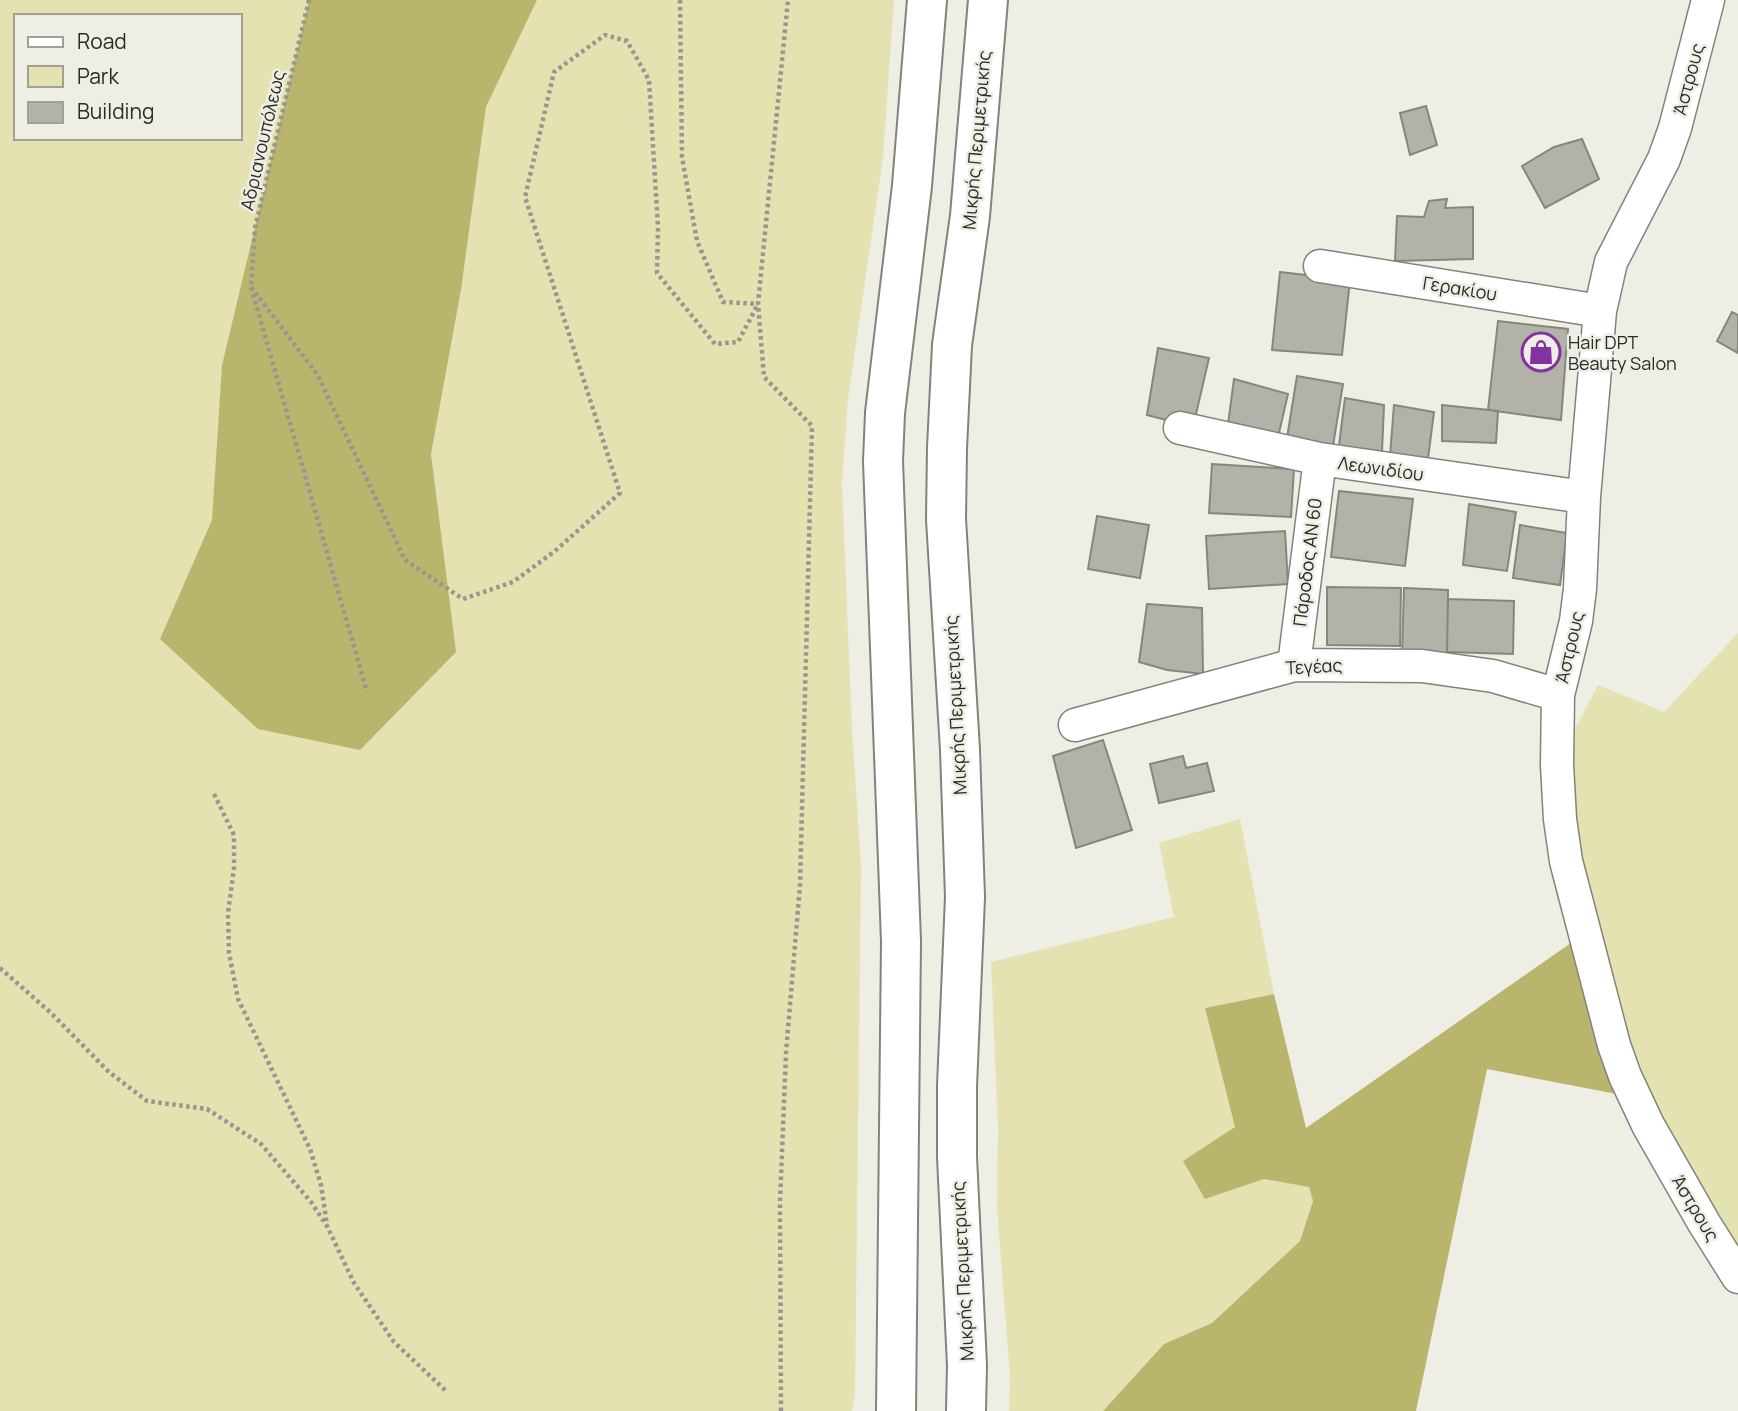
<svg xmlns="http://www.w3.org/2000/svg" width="1738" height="1411" font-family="Manrope,sans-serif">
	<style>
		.green { fill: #e4e2b1; fill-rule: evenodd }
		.forest { fill: #b9b56d }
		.building { fill: #b2b2a9; stroke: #87867e; stroke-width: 2 }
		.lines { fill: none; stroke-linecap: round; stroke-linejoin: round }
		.minor-casing { stroke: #84837b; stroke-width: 35 }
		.primary-casing { stroke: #84837b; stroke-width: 42 }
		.path { stroke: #97968f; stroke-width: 4.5; stroke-dasharray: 3.5 3.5; stroke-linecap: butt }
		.minor { stroke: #fff; stroke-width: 32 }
		.primary { stroke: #fff; stroke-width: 38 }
		.labels { text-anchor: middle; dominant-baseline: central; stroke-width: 5; stroke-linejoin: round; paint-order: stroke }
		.street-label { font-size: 18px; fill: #2a2a26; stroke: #efeee5 }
		.poi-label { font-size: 18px; fill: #2a2a26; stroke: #efeee5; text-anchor: start }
	</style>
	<rect width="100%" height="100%" fill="#efeee5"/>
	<path class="green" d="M0,0H309L222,365L213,520L160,639L455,652L431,454L461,290L486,107L537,0H894L883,158L848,399L842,484L852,729L861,864L855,1396L852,1411H0ZM16,16H240V138H16Z
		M1738,633V1268L1648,1114L1572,849L1571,737L1598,685L1664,712Z
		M1240,819L1274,994L1205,1008L1235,1127L1205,1199L1264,1179L1309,1187L1313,1201L1300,1241L1212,1323L1164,1344L1103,1411H1009L1010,1376L997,1208L998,1127L991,962L1174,917L1159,843Z"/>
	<path class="forest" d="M309,0H537L486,107L461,290L431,454L456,652L360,750L258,729L160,639L212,520L222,365Z
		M1578,938L1622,1095L1487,1069L1416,1411H1103L1164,1344L1212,1323L1300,1241L1313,1201L1309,1187L1264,1179L1205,1199L1183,1161L1235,1127L1205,1008L1274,994L1306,1128Z"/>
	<path class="building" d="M1426,106L1437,145L1410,155L1400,113Z
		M1582,139L1599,179L1545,208L1522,166L1554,147Z
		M1447,199L1445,208L1473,207V259L1395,261L1397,216L1424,217L1429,201Z
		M1280,272L1350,280L1342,355L1272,350Z
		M1732,312L1738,315V353L1717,341Z
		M1498,321L1568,329L1561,420L1488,410Z
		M1158,348L1209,358L1193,427L1147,415Z
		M1297,376L1343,384L1332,452L1286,444Z
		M1234,379L1288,394L1276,446L1227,432Z
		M1345,398L1384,405L1382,452L1338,453Z
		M1394,405L1434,412L1428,459L1390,456Z
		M1442,405L1498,411L1496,443L1442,441Z
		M1212,464L1294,469L1291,517L1209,513Z
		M1339,491L1413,499L1405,566L1331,557Z
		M1469,504L1516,512L1507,571L1463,565Z
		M1097,516L1149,525L1140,578L1088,569Z
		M1520,525L1567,533L1560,585L1513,578Z
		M1285,531L1288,584L1209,589L1206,536Z
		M1327,587L1401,588L1400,646L1327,645Z
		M1404,588L1448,590L1447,655L1402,654Z
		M1448,599L1514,601L1513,654L1447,652Z
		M1147,604L1202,608L1203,674L1167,670L1139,662Z
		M1103,740L1132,830L1076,848L1053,756Z
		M1183,756L1186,768L1207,763L1214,791L1159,803L1150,764Z"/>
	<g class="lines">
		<defs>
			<path id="minor" d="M1708,0L1675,128L1664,159L1611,262L1600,311L1584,497L1580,589L1576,621L1558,695L1557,765L1560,819L1566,861L1614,1045L1625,1076L1648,1125L1704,1223L1738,1277
				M1320,266L1600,311
				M1180,428L1320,459L1584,497
				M1294,665L1320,459
				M1075,725L1294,665L1422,666L1493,676L1558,695"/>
			<path id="primary" d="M896,1411L901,941L883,461L885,413L912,186L927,0
				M966,1411L967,1365L957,1157V1086L965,897L960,750L946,519L947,448L952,345L970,216L988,0"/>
		</defs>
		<use href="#minor" class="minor-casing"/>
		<use href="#primary" class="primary-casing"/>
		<path class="path" d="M309,0L255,228L251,287L367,692
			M680,0L682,157L697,241L723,302L758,304
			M251,287L317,374L405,560L463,599L513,582L555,551L620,493L525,197L554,72L605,35L627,41L649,80L658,227L657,273L715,344L738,342L758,304
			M214,794L234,835V868L228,913L229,953L238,999L310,1149L321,1185L327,1225
			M0,968L51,1013L109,1072L147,1101L207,1109L261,1144L311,1202L327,1226L354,1283L394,1342L445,1390
			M781,1411L780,1202L786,1053L800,885L812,426L764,377L758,304L788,0"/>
		<use href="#minor" class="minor"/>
		<use href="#primary" class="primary"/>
	</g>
	<defs>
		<symbol id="shop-ring" viewBox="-11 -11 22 22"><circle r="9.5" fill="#efeee5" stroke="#8432a1" stroke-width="1.5"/><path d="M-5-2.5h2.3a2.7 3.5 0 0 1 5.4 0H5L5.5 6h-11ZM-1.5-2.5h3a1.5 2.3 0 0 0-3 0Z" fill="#8432a1"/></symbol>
	</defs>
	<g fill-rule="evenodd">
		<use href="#shop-ring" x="1519" y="330" width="44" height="44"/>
	</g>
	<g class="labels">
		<g class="street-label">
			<text transform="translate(1688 79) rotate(-75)">Άστρους</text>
			<text transform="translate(262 140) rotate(-77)">Αδριανουπόλεως</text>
			<text transform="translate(976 140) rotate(-85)">Μικρής Περιμετρικής</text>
			<text transform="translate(1460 288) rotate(9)">Γερακίου</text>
			<text transform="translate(1381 468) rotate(8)">Λεωνιδίου</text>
			<text transform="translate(1307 562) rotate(-83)">Πάροδος ΑΝ 60</text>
			<text transform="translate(1569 647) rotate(-77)">Άστρους</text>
			<text transform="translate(1314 666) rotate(-3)">Τεγέας</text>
			<text transform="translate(955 705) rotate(-93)">Μικρής Περιμετρικής</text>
			<text transform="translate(1696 1208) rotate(59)">Άστρους</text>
			<text transform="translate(962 1271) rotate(-93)">Μικρής Περιμετρικής</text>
		</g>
		<g class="poi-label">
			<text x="1568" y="342">Hair DPT<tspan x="1568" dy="21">Beauty Salon</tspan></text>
		</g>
	</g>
	<rect x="14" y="14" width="228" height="126" fill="#efeee5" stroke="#a0a099" stroke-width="2"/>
	<rect x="28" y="37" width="35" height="10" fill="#ffffff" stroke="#a0a099" stroke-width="2"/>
	<text x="77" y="49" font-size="21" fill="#2a2a26">Road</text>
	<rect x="28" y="66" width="35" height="21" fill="#e4e2b1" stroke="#a0a099" stroke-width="2"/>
	<text x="77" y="84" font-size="21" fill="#2a2a26">Park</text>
	<rect x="28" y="102" width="35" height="21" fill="#b2b2a9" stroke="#a0a099" stroke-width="2"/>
	<text x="77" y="119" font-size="21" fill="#2a2a26">Building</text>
</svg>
